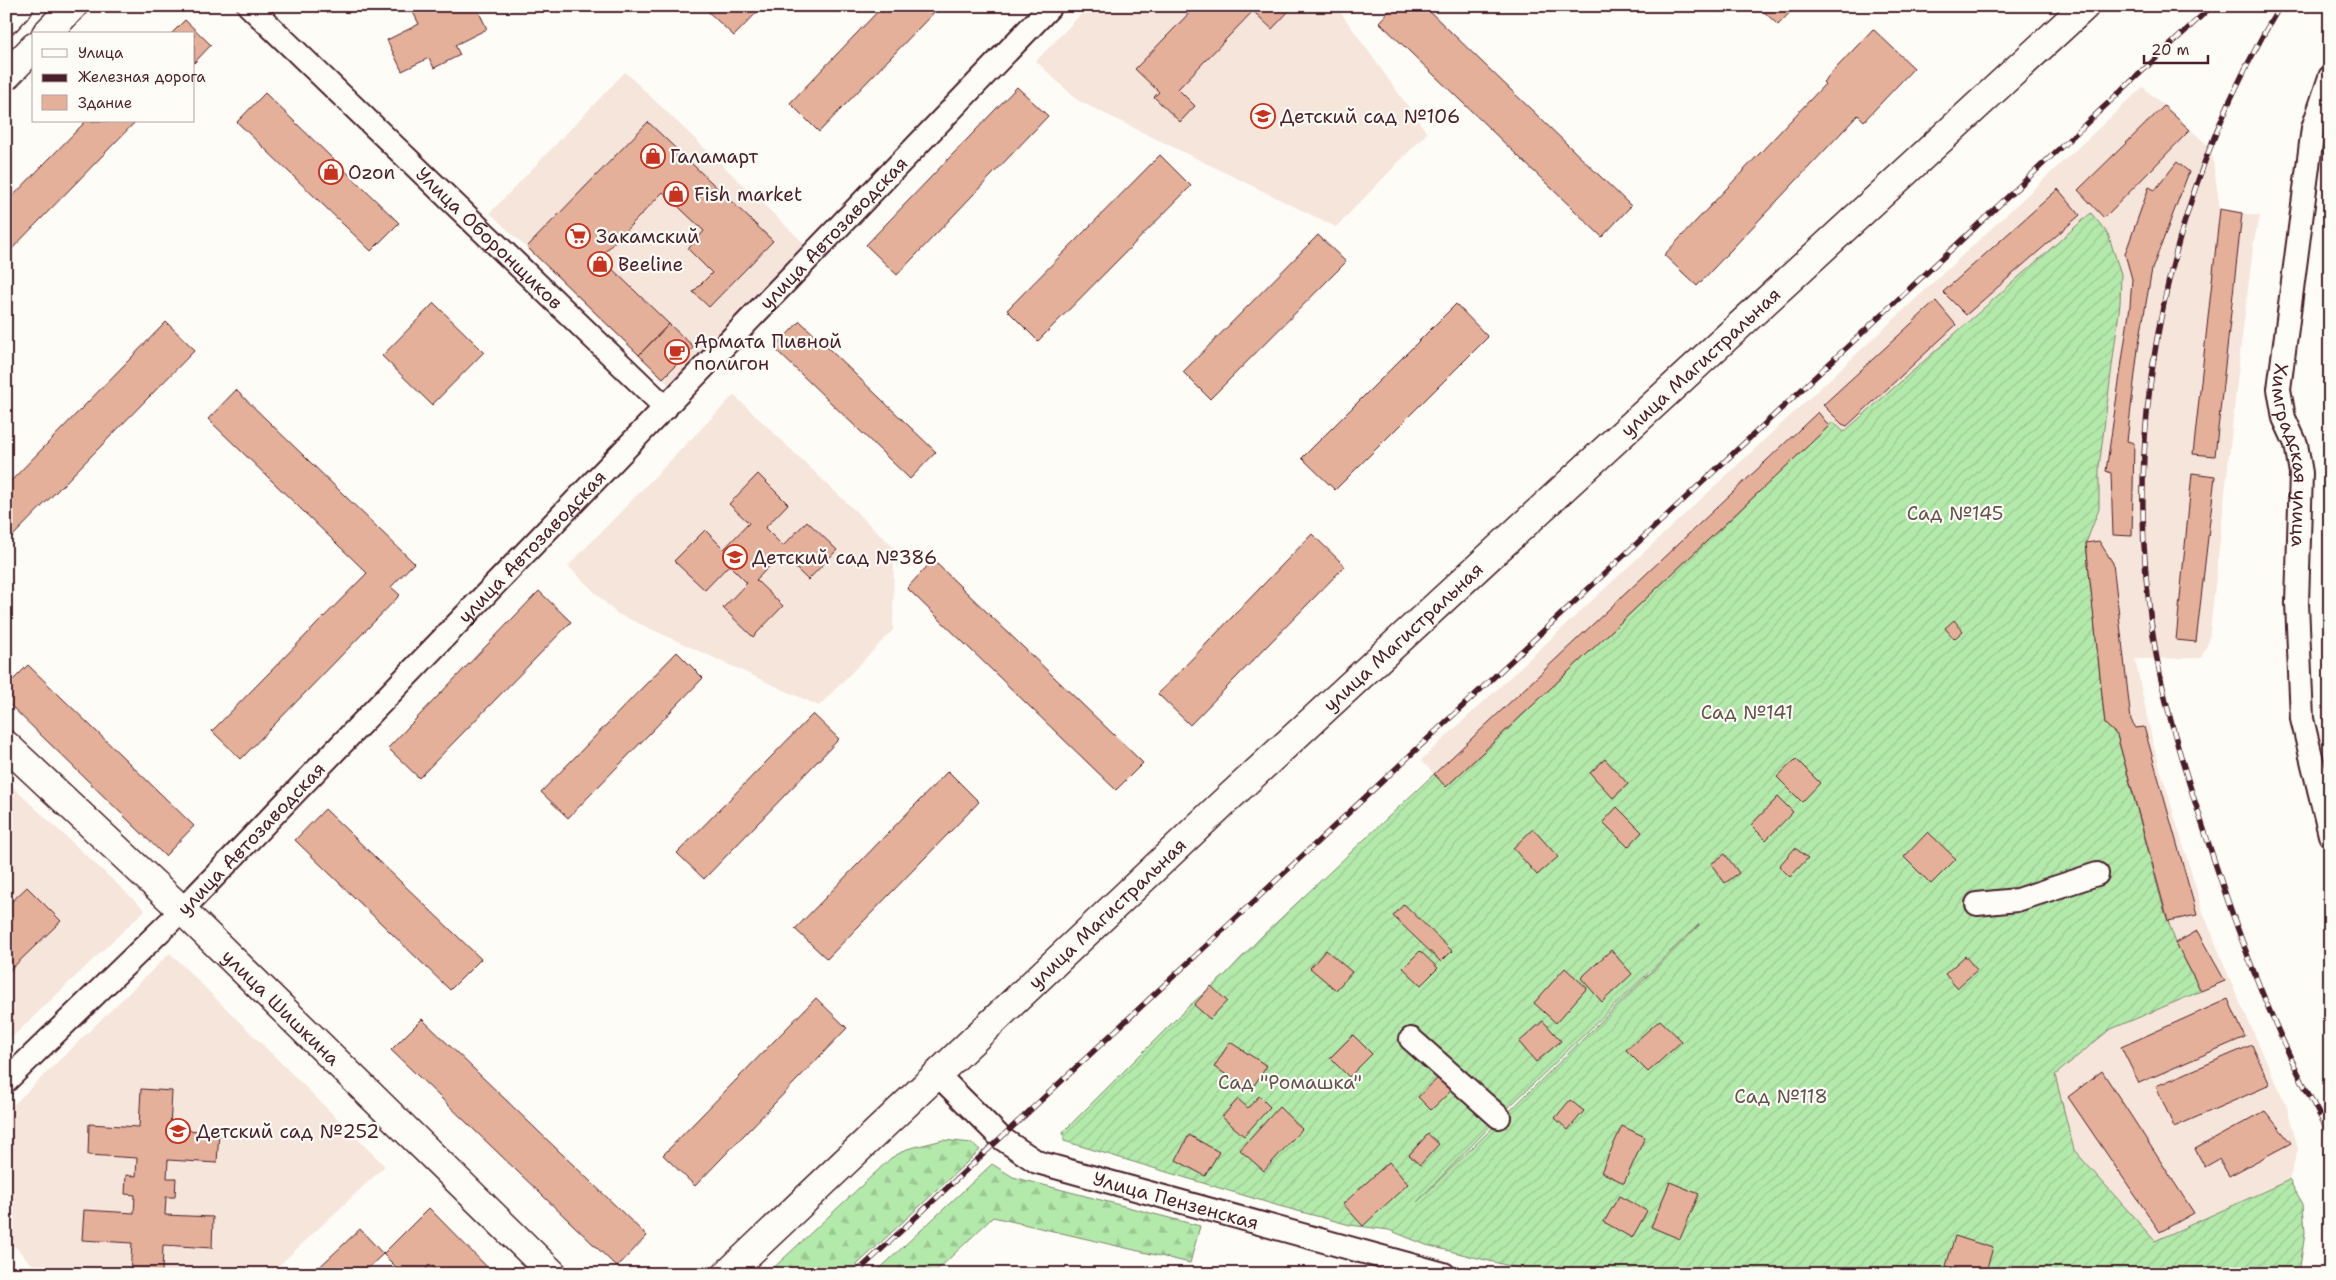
<svg xmlns="http://www.w3.org/2000/svg" width="2336" height="1280" font-family="'Shantell Sans',sans-serif">
	<style>
		.built { fill: #f6e5db }
		.forest { fill: url(#forest-firs); stroke: #7e846b }
		.garden { fill: url(#garden-furrows); stroke: #7e846b; fill-rule: evenodd }
		.building { fill: #e5b099; stroke: #4a1f2b }
		.lines { fill: none; stroke-linecap: round; stroke-linejoin: round }
		.minor-casing { stroke: #4a1f2b; stroke-width: 26 }
		.tertiary-casing { stroke: #4a1f2b; stroke-width: 31 }
		.secondary-casing { stroke: #4a1f2b; stroke-width: 31 }
		.minor { stroke: #fdfcf7; stroke-width: 22 }
		.tertiary { stroke: #fdfcf7; stroke-width: 28 }
		.secondary { stroke: #fdfcf7; stroke-width: 28 }
		.rail-casing { stroke: #4a1f2b; stroke-width: 5.5 }
		.rail { stroke: #fdfcf7; stroke-width: 4; stroke-dasharray: 11; stroke-linecap: butt }
		.labels { text-anchor: middle; dominant-baseline: central; stroke-width: 4.5; stroke-linejoin: round; paint-order: stroke }
		.poi-label { font-size: 19px; fill: #4a1f2b; stroke: #fdfcf7; text-anchor: start }
		.street-label { font-size: 19px; fill: #4a1f2b; stroke: #fdfcf7 }
		.park-label { font-size: 19px; fill: #64524b; stroke: #fdfcf7 }
	</style>
	<defs>
		<pattern id="forest-firs" width="22" height="20" patternUnits="userSpaceOnUse" patternTransform="scale(1.25)"><rect width="22" height="20" fill="#b3e9ab"/><path d="M5 1l3.5 6h-7zM16 11l3.5 6h-7z" fill="#9bc793"/></pattern>
		<pattern id="garden-furrows" width="10" height="10" patternUnits="userSpaceOnUse" patternTransform="scale(1.25)"><rect width="10" height="10" fill="#b3e9ab"/><path d="M-1 1l2-2M0 10L10 0M9 11l2-2" fill="none" stroke="#9bc793"/></pattern>
	</defs>
	<rect width="100%" height="100%" fill="#fdfcf7"/>
	<filter id="ink" filterUnits="userSpaceOnUse"><feTurbulence type="fractalNoise" baseFrequency=".02" numOctaves="2"/><feDisplacementMap in="SourceGraphic" scale="10" xChannelSelector="R" yChannelSelector="G"/><feConvolveMatrix kernelMatrix="1 2 1 2 8 2 1 2 1" color-interpolation-filters="sRGB"/></filter>
	<g filter="url(#ink)">
		<path class="built" d="M1089,6H1336L1427,133L1336,227L1077,100L1036,61Z
			M625,72L810,249L673,389L490,213Z
			M2143,87L2211,148L2220,209L2260,216L2254,240L2241,345L2209,641L2201,658L2135,659L2153,744L2202,909L2233,987L2287,1107L2298,1149L2289,1180L2155,1241L2073,1150L2055,1075L2109,1030L2201,991L2176,943L2164,910L2117,735L2105,724L2086,543L2099,509V467L2120,304L2121,274L2108,234L1843,433L1833,422L1446,787L1421,760Z
			M734,395L894,548L893,630L819,706L616,613L568,566Z
			M6,781L145,910L6,1043Z
			M170,953L385,1166L270,1274H41L6,1237V1112Z"/>
		<path class="forest" d="M943,1140L972,1143L980,1150L847,1274H767L891,1158L907,1149Z
			M992,1164L1013,1177L1200,1226L1190,1263L993,1217L933,1274H874Z"/>
		<path class="garden" d="M2091,213L2108,234L2121,274L2120,304L2099,467V509L2086,543L2105,724L2117,735L2164,910L2176,943L2201,991L2109,1030L2055,1075L2074,1150L2155,1241L2289,1180L2303,1204L2305,1233L2299,1274H1541L1426,1245L1389,1230L1350,1225L1279,1206L1064,1141L1063,1132L1189,1006L1224,976L1262,936L1434,774L1447,786L1833,422L1844,432ZM1699,924V925L1417,1202L1506,1110Z"/>
		<path class="building" d="M410,6H476L487,29L455,45L460,55L434,68L429,58L402,71L387,40L419,24Z
			M702,6H763L734,36Z
			M883,6H940L819,132L790,103Z
			M1196,6H1283L1289,11L1272,29L1253,11L1178,89L1195,106L1180,122L1154,97L1159,92L1135,69Z
			M1394,6H1424L1631,206L1602,237L1379,22Z
			M1758,6H1796L1778,25Z
			M185,20L211,45L194,63V34H171Z
			M1873,29L1914,68L1864,121L1858,115L1697,286L1664,255L1825,84L1823,82Z
			M1017,87L1048,116L897,275L866,245Z
			M265,93L399,223L371,251L237,122Z
			M2164,106L2190,130L2104,218L2078,190Z
			M86,121H136L6,255V203Z
			M648,122L773,241L709,307L693,292L712,273L688,249L704,231L663,192L600,257L669,324L639,355L527,247Z
			M1160,155L1191,186L1038,341L1007,310Z
			M2177,162L2189,172L2152,269L2138,349L2127,441L2134,443L2132,536L2113,535L2111,473L2106,471L2130,306L2132,279L2125,254L2149,187L2155,190Z
			M2058,189L2080,215L1966,315L1943,292Z
			M2220,209L2242,213L2215,456L2193,454Z
			M1318,235L1346,262L1210,399L1183,372Z
			M1936,301L1956,325L1847,426L1842,424L1823,405Z
			M434,303L484,352L432,405L382,356Z
			M1456,304L1488,337L1335,490L1302,458Z
			M800,321L936,452L910,479L774,348Z
			M166,322L195,350L6,543V486Z
			M669,324L694,347L663,378L639,355Z
			M236,390L414,563L391,587L400,595L241,759L212,731L367,573L208,419Z
			M1818,412L1829,426L1446,787L1434,774Z
			M2192,473L2215,476L2196,642L2176,640Z
			M758,474L788,504L765,528L783,546L807,521L837,550L808,580L781,554L756,580L783,606L753,637L723,608L747,583L729,565L705,590L674,561L705,530L724,549L749,523L729,504Z
			M2330,492V573L2327,493Z
			M1312,534L1345,566L1190,725L1158,694Z
			M2099,541L2113,563L2131,720L2136,728L2144,727L2197,915L2168,921L2117,735L2105,724L2086,543Z
			M933,560L1143,763L1116,790L907,588Z
			M539,591L571,622L419,778L388,748Z
			M1954,620L1963,631L1954,639L1945,628Z
			M677,652L703,678L568,818L541,792Z
			M28,665L194,826L165,856L6,701V687Z
			M813,714L839,739L704,879L677,853Z
			M1605,759L1628,784L1613,798L1590,773Z
			M1796,759L1820,783L1802,802L1777,777Z
			M948,771L979,802L827,959L795,929Z
			M1778,797L1793,812L1766,840L1751,825Z
			M1617,807L1642,832L1628,847L1603,822Z
			M325,809L481,959L450,990L295,840Z
			M1533,829L1558,857L1537,875L1513,848Z
			M1928,832L1956,859L1931,884L1904,857Z
			M1795,848L1808,858L1790,877L1779,866Z
			M1725,854L1739,873L1725,883L1711,864Z
			M27,887L61,921L6,974V907Z
			M1404,904L1452,951L1441,962L1393,916Z
			M2197,931L2225,981L2201,991L2176,943Z
			M1326,950L1352,972L1336,990L1310,968Z
			M1611,950L1632,974L1602,1002L1581,978Z
			M1420,951L1438,968L1421,985L1403,968Z
			M1965,956L1977,970L1957,988L1945,974Z
			M1565,968L1587,988L1556,1023L1534,1003Z
			M1211,986L1227,1001L1210,1019L1194,1005Z
			M816,998L847,1028L695,1186L663,1155Z
			M2228,999L2245,1037L2139,1083L2121,1047Z
			M422,1019L647,1236L617,1267L391,1050Z
			M1660,1020L1682,1041L1648,1072L1626,1050Z
			M1543,1021L1561,1041L1536,1062L1519,1042Z
			M1353,1035L1372,1054L1349,1077L1330,1058Z
			M1230,1042L1267,1066L1251,1090L1214,1067Z
			M2252,1045L2270,1085L2174,1127L2156,1086Z
			M2102,1071L2194,1213L2160,1232L2068,1097Z
			M1441,1075L1454,1088L1431,1110L1418,1097Z
			M141,1089L172,1091L170,1129L219,1132L217,1163L168,1160L167,1178H176L175,1197H166L165,1215L213,1217L212,1248L163,1245L162,1274H130L132,1243L82,1240L84,1210L134,1213L135,1195L125,1194L126,1175L136,1176L137,1158L88,1155L89,1124L139,1127Z
			M1259,1096L1270,1107L1244,1136L1222,1117L1238,1099L1248,1108Z
			M1570,1100L1584,1111L1568,1130L1555,1118Z
			M1279,1107L1302,1129L1264,1171L1240,1150Z
			M2265,1111L2291,1143L2229,1176L2219,1159L2205,1167L2195,1149Z
			M1622,1126L1645,1137L1624,1183L1601,1172Z
			M1428,1134L1439,1144L1420,1165L1409,1155Z
			M1189,1135L1219,1152L1205,1176L1176,1160Z
			M1389,1162L1408,1184L1363,1226L1343,1204Z
			M1670,1182L1699,1194L1680,1239L1651,1227Z
			M1619,1196L1647,1211L1632,1238L1604,1222Z
			M429,1208L494,1274H440L430,1264L422,1274H403L383,1254Z
			M360,1229L383,1254L362,1274H312Z
			M1955,1236L1993,1248L1985,1274H1972L1946,1266Z
			M430,1264L440,1274H422Z"/>
		<g class="lines">
			<defs>
				<g id="minor">
					<path id="s1" d="M249,6L666,408"/>
					<path id="s2" d="M2330,77L2313,128L2279,389L2284,418L2296,444L2301,473L2297,603L2302,719L2330,835"/>
					<path d="M1977,904L2017,900L2097,874"/>
					<path d="M1411,1039L1499,1117"/>
					<path id="s3" d="M937,1074L1001,1138L1037,1162L1444,1274"/>
					<path id="s4" d="M6,1081L182,910L1051,6"/>
				</g>
				<g id="tertiary">
					<path id="s5" d="M6,745L182,910L553,1274"/>
				</g>
				<g id="secondary">
					<path d="M6,20L19,6"/>
					<path d="M46,34L73,6"/>
					<path d="M6,76L34,47"/>
					<path id="s6" d="M727,1274L1223,803L2085,6"/>
				</g>
			</defs>
			<use href="#minor" class="minor-casing"/>
			<use href="#tertiary" class="tertiary-casing"/>
			<use href="#secondary" class="secondary-casing"/>
			<use href="#minor" class="minor"/>
			<use href="#tertiary" class="tertiary"/>
			<use href="#secondary" class="secondary"/>
			<defs>
				<path id="rail" d="M2280,6C2165,196 2118,435 2156,654C2169,727 2193,796 2216,866C2248,962 2280,1045 2330,1134
					M855,1274L2212,6"/>
			</defs>
			<use href="#rail" class="rail-casing"/>
			<use href="#rail" class="rail"/>
		</g>
	</g>
	<defs>
		<symbol id="school-ring" viewBox="-11 -11 22 22"><circle r="9.5" fill="#fdfcf7" stroke="#c8321e" stroke-width="1.5"/><path d="M0-5L7-2L0 1L-7-2ZM-4 1L0 2.5L4 1V4Q0 6-4 4Z" fill="#c8321e"/></symbol>
		<symbol id="shop-ring" viewBox="-11 -11 22 22"><circle r="9.5" fill="#fdfcf7" stroke="#c8321e" stroke-width="1.5"/><path d="M-5-2.5h2.3a2.7 3.5 0 0 1 5.4 0H5L5.5 6h-11ZM-1.5-2.5h3a1.5 2.3 0 0 0-3 0Z" fill="#c8321e"/></symbol>
		<symbol id="supermarket-ring" viewBox="-11 -11 22 22"><circle r="9.5" fill="#fdfcf7" stroke="#c8321e" stroke-width="1.5"/><path d="M-6-5.5h2.5l.6 2H6L4.5 2H-2.5L-4.4-4H-6ZM-1.5 3.2a1.3 1.3 0 1 0 .1 0ZM3 3.2a1.3 1.3 0 1 0 .1 0Z" fill="#c8321e"/></symbol>
		<symbol id="cafe-ring" viewBox="-11 -11 22 22"><circle r="9.5" fill="#fdfcf7" stroke="#c8321e" stroke-width="1.5"/><path d="M-5.5-4.5H6V0H3Q3 3.5 0 3.5H-2.5Q-5.5 3.5-5.5 0ZM3-3.2v2h1.7v-2ZM-6 4.5H4V6H-6Z" fill="#c8321e"/></symbol>
	</defs>
	<g fill-rule="evenodd">
		<use href="#school-ring" x="1249" y="102" width="28" height="28"/>
		<use href="#shop-ring" x="639" y="142" width="28" height="28"/>
		<use href="#shop-ring" x="317" y="158" width="28" height="28"/>
		<use href="#shop-ring" x="662" y="180" width="28" height="28"/>
		<use href="#supermarket-ring" x="564" y="222" width="28" height="28"/>
		<use href="#shop-ring" x="586" y="250" width="28" height="28"/>
		<use href="#cafe-ring" x="663" y="338" width="28" height="28"/>
		<use href="#school-ring" x="721" y="543" width="28" height="28"/>
		<use href="#school-ring" x="164" y="1117" width="28" height="28"/>
	</g>
	<g class="labels">
		<g class="poi-label">
			<text x="1280" y="116">Детский сад №106</text>
			<text x="670" y="156">Галамарт</text>
			<text x="348" y="172">Ozon</text>
			<text x="694" y="194">Fish market</text>
			<text x="596" y="236">Закамский</text>
			<text x="618" y="264">Beeline</text>
			<text x="694" y="341">Армата Пивной<tspan x="694" dy="22">полигон</tspan></text>
			<text x="752" y="557">Детский сад №386</text>
			<text x="196" y="1131">Детский сад №252</text>
		</g>
		<g class="street-label">
			<text stroke="none"><textPath href="#s4" startOffset="1185">улица Автозаводская</textPath></text>
			<text stroke="none"><textPath href="#s1" startOffset="334">Улица Оборонщиков</textPath></text>
			<text stroke="none"><textPath href="#s6" startOffset="1334">улица Магистральная</textPath></text>
			<text stroke="none"><textPath href="#s2" startOffset="385">Химградская улица</textPath></text>
			<text stroke="none"><textPath href="#s4" startOffset="750">улица Автозаводская</textPath></text>
			<text stroke="none"><textPath href="#s6" startOffset="929">улица Магистральная</textPath></text>
			<text stroke="none"><textPath href="#s4" startOffset="345">улица Автозаводская</textPath></text>
			<text stroke="none"><textPath href="#s6" startOffset="524">улица Магистральная</textPath></text>
			<text stroke="none"><textPath href="#s5" startOffset="380">улица Шишкина</textPath></text>
			<text stroke="none"><textPath href="#s3" startOffset="278">Улица Пензенская</textPath></text>
		</g>
		<g class="park-label">
			<text x="1955" y="513">Сад №145</text>
			<text x="1747" y="712">Сад №141</text>
			<text x="1290" y="1082">Сад "Ромашка"</text>
			<text x="1781" y="1096">Сад №118</text>
		</g>
	</g>
	<rect width="2336" height="1280" fill="none" stroke="#fdfcf7" stroke-width="25"/>
	<rect x="12" y="12" width="2311" height="1255" fill="none" stroke="#4a1f2b" stroke-width="2" filter="url(#ink)"/>
	<rect x="32" y="32" width="162" height="90" fill="#fdfcf7" stroke="#b5a4a5"/>
	<rect x="42" y="49" width="25" height="8" fill="#fdfcf7" stroke="#b5a4a5"/>
	<text x="78" y="58" font-size="15" fill="#4a1f2b">Улица</text>
	<rect x="42" y="74" width="25" height="8" fill="#4a1f2b" stroke="#b5a4a5"/>
	<text x="78" y="82" font-size="15" fill="#4a1f2b">Железная дорога</text>
	<rect x="42" y="95" width="25" height="15" fill="#e5b099" stroke="#b5a4a5"/>
	<text x="78" y="108" font-size="15" fill="#4a1f2b">Здание</text>
	<path d="M2144 55v8h64v-8" fill="none" stroke="#4a1f2b" stroke-width="2.5"/>
	<text x="2151" y="55" font-size="15" fill="#4a1f2b" stroke="#fdfcf7" stroke-width="4" paint-order="stroke">20 m</text>
</svg>
